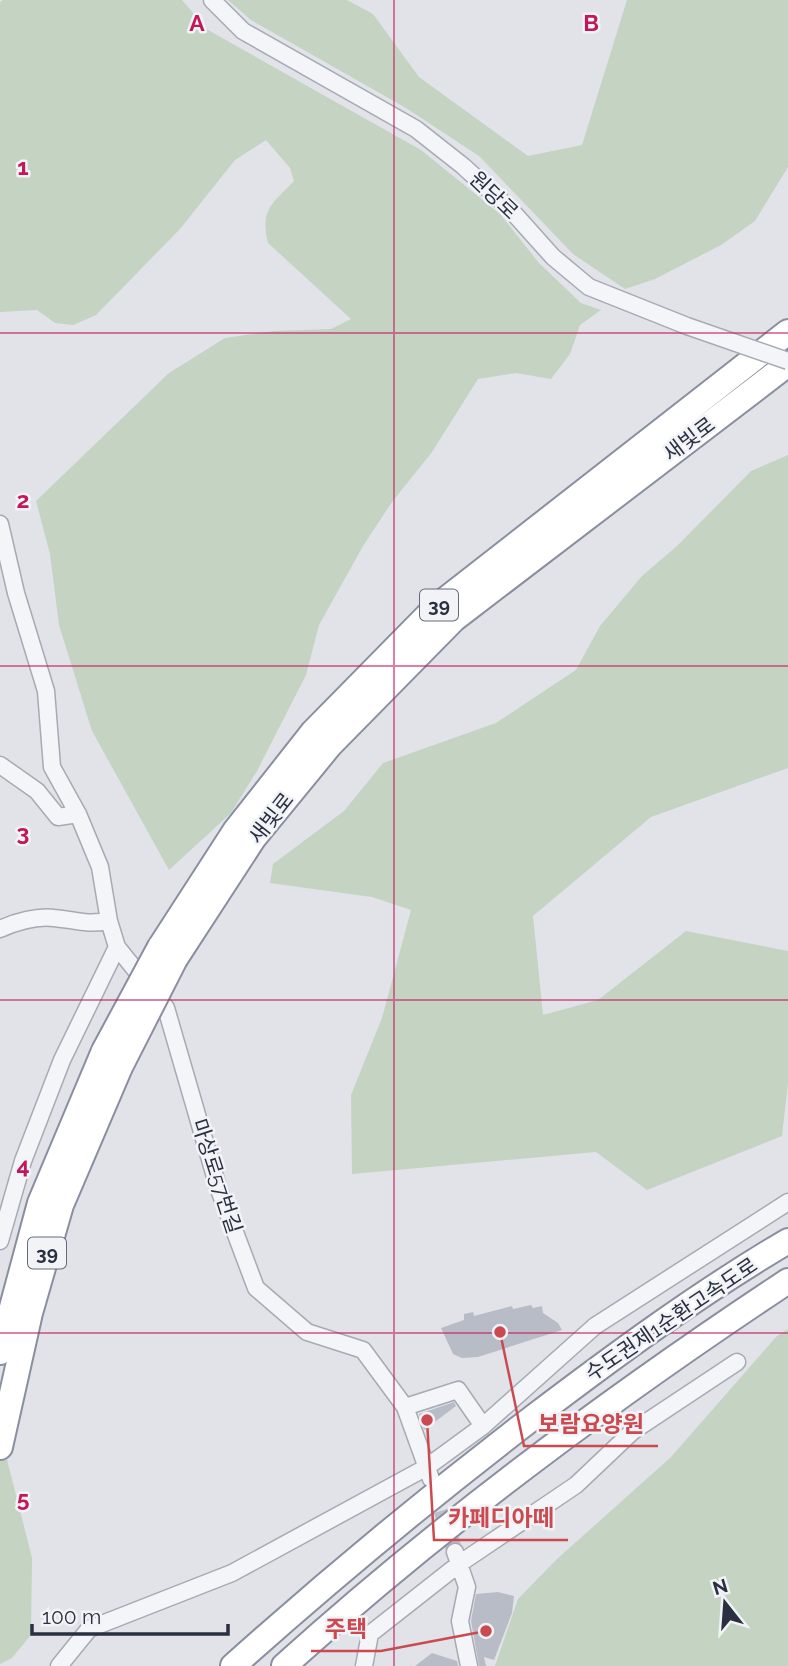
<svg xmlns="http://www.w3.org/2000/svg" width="788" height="1666" font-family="Raleway,'Noto Sans KR',sans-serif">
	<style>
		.green { fill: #c5d3c2 }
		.building { fill: #b8bcc6 }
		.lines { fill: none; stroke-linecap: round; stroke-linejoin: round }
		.minor-tunnel { stroke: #bcbfc7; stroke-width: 16; stroke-dasharray: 16 8; stroke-linecap: butt }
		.minor-casing { stroke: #a6aab3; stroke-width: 19 }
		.highway-casing { stroke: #898fa0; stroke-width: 28 }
		.minor { stroke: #f4f5f8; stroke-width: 16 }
		.highway { stroke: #fff; stroke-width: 24 }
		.minor-bridge-casing { stroke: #a6aab3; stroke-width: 19; stroke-linecap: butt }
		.highway-bridge-casing { stroke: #898fa0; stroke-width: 28; stroke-linecap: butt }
		.minor-bridge { stroke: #f4f5f8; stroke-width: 16 }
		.highway-bridge { stroke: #fff; stroke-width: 24 }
		.grid { fill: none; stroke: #c2185b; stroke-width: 2; stroke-opacity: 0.55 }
		.labels { text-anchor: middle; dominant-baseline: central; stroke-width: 5; stroke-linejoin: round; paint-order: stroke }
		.shield { fill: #f1f3f7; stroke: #666a78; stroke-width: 2 }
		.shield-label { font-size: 19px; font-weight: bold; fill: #2a3041 }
		.street-label { font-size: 21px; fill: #2a3041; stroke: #f1f3f7 }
		.grid-label { font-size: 23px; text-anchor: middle; font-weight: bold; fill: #c2185b; stroke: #f1f3f7; stroke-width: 5; stroke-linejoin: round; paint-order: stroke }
		.leader { fill: none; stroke: #cb4a50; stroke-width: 2.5 }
		.callout-dot { fill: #cb4a50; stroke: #f1f3f7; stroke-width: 2.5 }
		.callout-label { font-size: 23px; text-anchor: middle; font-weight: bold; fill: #cb4a50; stroke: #f1f3f7; stroke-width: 5; stroke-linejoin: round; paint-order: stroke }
	</style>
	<rect width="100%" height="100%" fill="#e1e3e9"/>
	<path class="green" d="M3,0H182L208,30L421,150L500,214L539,263L581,303L601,310L580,325L570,354L551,379L516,373L478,379L432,452L392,502L363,546L319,625L306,675L257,771L231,813L169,870L92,731L59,625L50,554L36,501L169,373L225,338L274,331L331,329L351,319L268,243C260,209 272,204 294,181L290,168L266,140L235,160L180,229L96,315L73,325L55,323L37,310L0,312V2Z
		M228,0H347L373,14L419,77L528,156L582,145L627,0H788V167L755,221L721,245L655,279L625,289L573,254L479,156L406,108L251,20Z
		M788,455V768L651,817L533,916L543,1015L598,1000L686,931L788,951V1083L782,1136L647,1190L596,1152L352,1174L351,1095L382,1018L411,910L372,897L270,883L273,864L344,811L383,763L496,723L576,670L600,626L642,576L677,546L751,471Z
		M788,1329V1666H495L518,1599L556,1560L671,1457L777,1336Z
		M0,1432L32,1558L31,1635L12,1658L0,1664Z"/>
	<path class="building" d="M531,1305L533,1308L542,1306L543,1313L558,1323L562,1330L478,1357L462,1358L453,1354L441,1328L464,1320V1314L473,1312L474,1316L512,1306L513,1309Z
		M454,1402L456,1406L424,1430L419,1414Z
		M498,1592L514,1596L512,1613L494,1660L484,1657L486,1666H479L471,1621L476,1594Z
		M432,1653L457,1661L458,1666H415Z"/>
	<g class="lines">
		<path class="minor-tunnel" d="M434,1488L455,1552"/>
		<defs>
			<path id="minor" d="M212,0L243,31L416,129L463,166L511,210L553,257L589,287L687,326
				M0,524L16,593L46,691L52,767L78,814L100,867L109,921L117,947L166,1008L218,1187L256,1288L307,1332L363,1350L405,1407L431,1479
				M0,765L37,791L58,817L78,814
				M0,929C16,922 36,916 54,918C77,920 83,925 109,921
				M0,1241L23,1161L62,1060L117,947
				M405,1407L458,1390L483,1426
				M455,1552L467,1587L460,1621L469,1666
				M59,1666L89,1629L232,1573L427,1467L483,1426L595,1326L788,1202
				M364,1666L370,1634L459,1564L576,1485L633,1431L737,1362"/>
			<path id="highway" d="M160,947L235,831L313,732L436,607L788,332
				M175,959L253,839L330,745L454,619L788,364
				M0,1352L40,1203L104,1051
				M0,1447L30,1313L61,1205L120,1067
				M233,1666C329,1580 428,1498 531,1419C614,1356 698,1294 788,1241
				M284,1666C441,1524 611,1398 788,1281"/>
		</defs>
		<use href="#minor" class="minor-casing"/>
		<use href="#highway" class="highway-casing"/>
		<use href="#minor" class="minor"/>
		<use href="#highway" class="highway"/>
		<defs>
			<path id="minor-bridge" d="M687,326L788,361"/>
			<path id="highway-bridge" d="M104,1051L160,947
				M120,1067L175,959"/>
		</defs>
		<use href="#minor-bridge" class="minor-bridge-casing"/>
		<use href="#highway-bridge" class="highway-bridge-casing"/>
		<use href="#minor-bridge" class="minor-bridge"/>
		<use href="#highway-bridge" class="highway-bridge"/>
	</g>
	<path class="grid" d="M394,0V1666M0,333H788M0,666H788M0,1000H788M0,1333H788"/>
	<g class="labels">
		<g class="shield">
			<rect x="420" y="589.5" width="38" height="31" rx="5"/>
			<rect x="28" y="1237.5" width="38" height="31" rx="5"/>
		</g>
		<g class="shield-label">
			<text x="439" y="605">39</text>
			<text x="47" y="1253">39</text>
		</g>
		<g class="street-label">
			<text transform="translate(494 195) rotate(44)">원당로</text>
			<text transform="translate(689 439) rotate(-37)">새빛로</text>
			<text transform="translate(271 818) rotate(-52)">새빛로</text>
			<text transform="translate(217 1176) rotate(72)">마상로57번길</text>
			<text transform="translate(671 1319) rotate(-34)">수도권제1순환고속도로</text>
		</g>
	</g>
	<g class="grid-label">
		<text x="197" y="31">A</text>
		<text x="591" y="31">B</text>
		<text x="23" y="175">1</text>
		<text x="23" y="508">2</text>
		<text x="23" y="841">3</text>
		<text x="23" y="1174">4</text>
		<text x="23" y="1507">5</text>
	</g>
	<path class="leader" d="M500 1332L524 1446H658M427 1420L434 1540H568M486 1631L381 1651H311"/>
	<g class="callout-dot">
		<circle cx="500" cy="1332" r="7"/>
		<circle cx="427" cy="1420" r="7"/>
		<circle cx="486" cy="1631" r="7"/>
	</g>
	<g class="callout-label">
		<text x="591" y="1432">보람요양원</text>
		<text x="501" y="1526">카페디아떼</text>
		<text x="346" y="1637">주택</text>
	</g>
	<g transform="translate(725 1603) rotate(343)" stroke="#f1f3f7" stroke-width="5" paint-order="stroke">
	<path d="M0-5L12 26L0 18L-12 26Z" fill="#2a3041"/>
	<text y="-10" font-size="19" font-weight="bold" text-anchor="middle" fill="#2a3041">N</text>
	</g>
	<path d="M32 1624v10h196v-10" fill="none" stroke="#2a3041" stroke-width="3.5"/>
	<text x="42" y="1624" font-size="21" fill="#2a3041" stroke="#f1f3f7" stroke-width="5" paint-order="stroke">100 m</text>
</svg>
